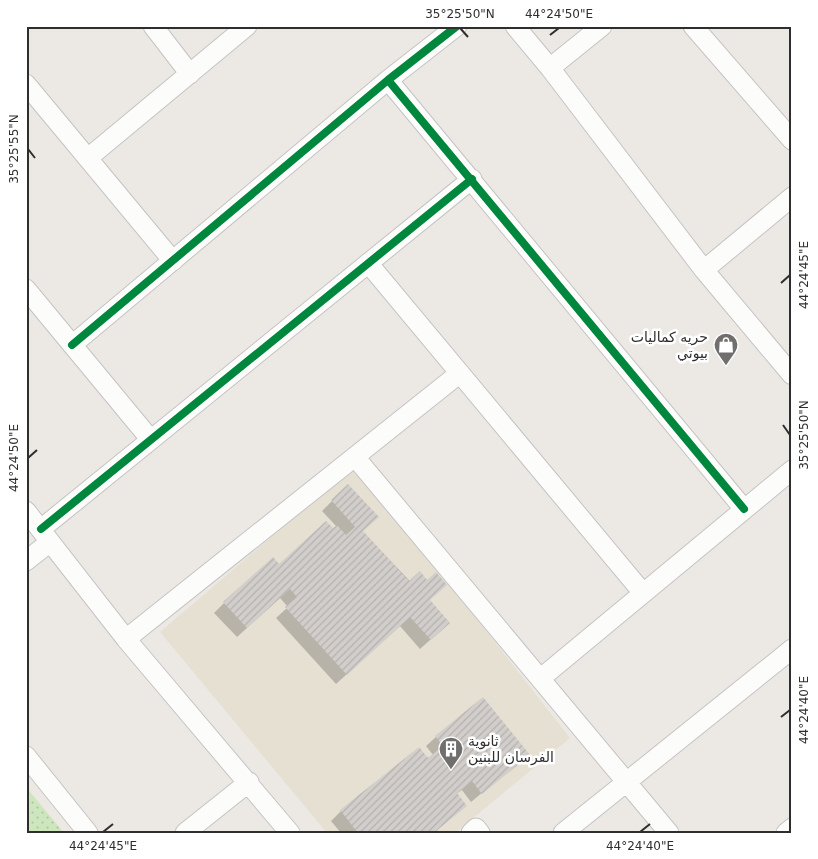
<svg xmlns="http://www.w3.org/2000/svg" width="818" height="859" font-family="'DejaVu Sans','Noto Sans Arabic',sans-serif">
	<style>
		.education { fill: #e6e0d3 }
		.garden { fill: url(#garden-dots) }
		.shadow { fill: #0003 }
		.building { fill: url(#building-hatch) }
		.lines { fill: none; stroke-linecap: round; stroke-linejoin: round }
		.minor-casing { stroke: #c5c4c5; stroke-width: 21 }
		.minor { stroke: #fcfcfb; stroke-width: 19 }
		.cycleway-casing { stroke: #fff; stroke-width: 11 }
		.cycleway { stroke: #00873e; stroke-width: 8 }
		.ticks { fill: none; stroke: #2e2e2e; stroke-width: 2 }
		.labels { text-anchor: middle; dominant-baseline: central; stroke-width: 5; stroke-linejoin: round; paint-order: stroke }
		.poi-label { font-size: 14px; fill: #2e2e2e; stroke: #fff; text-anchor: end }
		.neatline { fill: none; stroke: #2e2e2e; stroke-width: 2 }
		.ticks-label { font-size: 12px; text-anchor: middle; fill: #2e2e2e }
	</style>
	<defs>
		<pattern id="garden-dots" width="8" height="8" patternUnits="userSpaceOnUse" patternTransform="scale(1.25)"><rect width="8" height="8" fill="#cee6be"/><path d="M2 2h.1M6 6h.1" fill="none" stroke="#b1c6a4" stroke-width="1.8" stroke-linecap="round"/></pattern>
		<pattern id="building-hatch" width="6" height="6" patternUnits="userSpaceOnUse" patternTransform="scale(1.25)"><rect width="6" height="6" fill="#d1cecb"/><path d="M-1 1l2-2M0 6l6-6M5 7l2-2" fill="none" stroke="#b4b1af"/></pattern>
	</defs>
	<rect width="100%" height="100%" fill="#ece8e4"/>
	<path class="education" d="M352,468L473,614L570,738L455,833H327L160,632Z"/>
	<path class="garden" d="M26,787L64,833H26Z"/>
	<path class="shadow" d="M348,485L362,531L429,601L439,632L420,649L400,626L336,684L276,618L288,607L280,598L237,637L214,613L224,603L337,527L322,511Z
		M436,737L528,755L471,802L462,790L456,794L465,806L434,833H341L331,821L341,811L433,755L426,746Z"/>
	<path class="building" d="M348,484L379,517L363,531L409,581L420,571L427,580L436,572L447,585L430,600L450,623L431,640L410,617L347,675L285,607L297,597L290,589L247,628L223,602L273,557L279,564L326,521L333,528L337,525L346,535L355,527L331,500Z
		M483,697L530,755L482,794L472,781L457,793L467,806L433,833H358L340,810L419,747L428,758L443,746L435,736Z"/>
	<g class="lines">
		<defs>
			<path id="minor" d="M153,26L190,74
				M515,26L550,68L704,270L792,375
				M693,26L792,140
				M550,68L602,26
				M388,80L744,509
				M26,84L173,261
				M88,158L247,26
				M368,263L643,593
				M704,270L792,197
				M26,289L151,440
				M72,345L388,80L457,26
				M355,457L669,833
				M26,511L126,639L290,833
				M41,529L472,179
				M26,561L50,542
				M126,639L460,373
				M541,678L792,470
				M26,756L88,833
				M185,833L249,782
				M471,833L476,828L480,833
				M563,833L792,649
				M786,833L792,828"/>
		</defs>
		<use href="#minor" class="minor-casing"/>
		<use href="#minor" class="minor"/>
		<defs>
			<path id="cycleway" d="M388,80L744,509
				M72,345L388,80L457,26
				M41,529L472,179"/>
		</defs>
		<use href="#cycleway" class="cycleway-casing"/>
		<use href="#cycleway" class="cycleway"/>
	</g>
	<path class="ticks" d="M460,28L468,37M550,35L559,28M28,149L35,158M781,283L790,275M783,425L790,435M28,458L37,450M781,717L790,710M103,832L113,824M640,832L650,824"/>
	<defs>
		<symbol id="shop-pin" viewBox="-11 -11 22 30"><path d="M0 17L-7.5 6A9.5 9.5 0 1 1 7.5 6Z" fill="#706f6e" stroke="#fff"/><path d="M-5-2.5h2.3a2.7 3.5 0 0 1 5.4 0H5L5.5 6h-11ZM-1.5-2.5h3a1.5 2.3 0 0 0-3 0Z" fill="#fff"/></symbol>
		<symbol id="building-pin" viewBox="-11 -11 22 30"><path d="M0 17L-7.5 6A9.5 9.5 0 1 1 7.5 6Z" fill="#706f6e" stroke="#fff"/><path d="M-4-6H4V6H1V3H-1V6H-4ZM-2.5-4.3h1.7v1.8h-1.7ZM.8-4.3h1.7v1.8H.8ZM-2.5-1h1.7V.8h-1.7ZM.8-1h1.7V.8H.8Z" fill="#fff"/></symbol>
	</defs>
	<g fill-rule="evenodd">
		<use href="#shop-pin" x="712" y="331" width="28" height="38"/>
		<use href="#building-pin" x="437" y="735" width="28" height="38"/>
	</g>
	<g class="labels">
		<g class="poi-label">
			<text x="708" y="337">حريه كماليات<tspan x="708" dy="16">بيوتي</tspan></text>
			<text x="468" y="741" text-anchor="start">ثانوية<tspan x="468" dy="16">الفرسان للبنين</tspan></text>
		</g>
	</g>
	<rect width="818" height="859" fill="none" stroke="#ffffff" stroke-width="55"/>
	<rect x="28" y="28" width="762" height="804" class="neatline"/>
	<g class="ticks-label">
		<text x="460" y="18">35°25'50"N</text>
		<text x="559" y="18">44°24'50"E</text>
		<text transform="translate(14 149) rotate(-90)" y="4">35°25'55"N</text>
		<text transform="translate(804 275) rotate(-90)" y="4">44°24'45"E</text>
		<text transform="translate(804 435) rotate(-90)" y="4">35°25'50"N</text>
		<text transform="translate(14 458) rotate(-90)" y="4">44°24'50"E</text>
		<text transform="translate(804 710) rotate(-90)" y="4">44°24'40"E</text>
		<text x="103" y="850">44°24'45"E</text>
		<text x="640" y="850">44°24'40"E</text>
	</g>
</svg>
